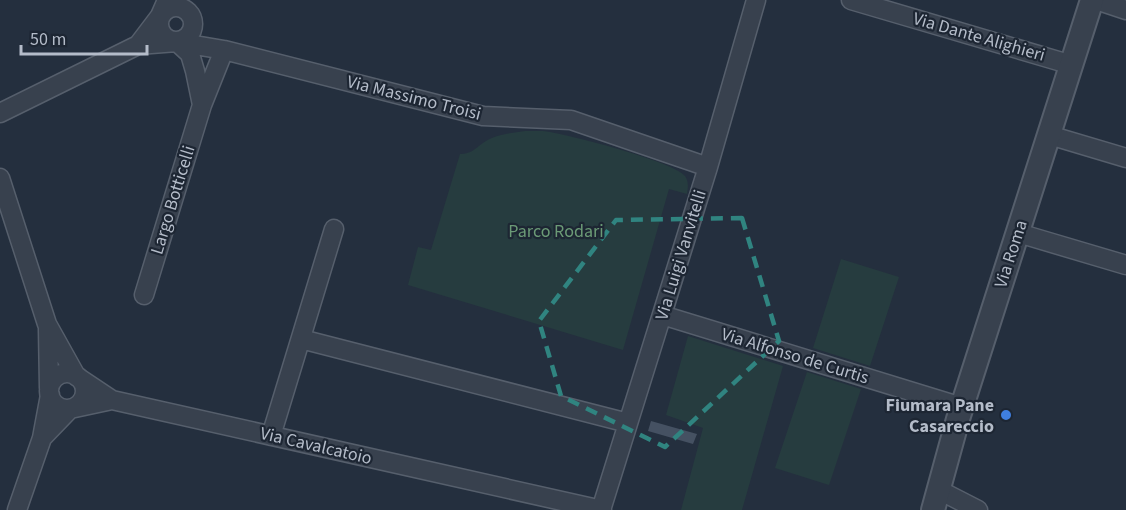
<svg xmlns="http://www.w3.org/2000/svg" width="1126" height="510" font-family="'Source Sans 3',sans-serif">
	<style>
		.green { fill: #263c3f }
		.building { fill: #455162 }
		.lines { fill: none; stroke-linecap: round; stroke-linejoin: round }
		.minor-casing { stroke: #565f6c; stroke-width: 21 }
		.tertiary-casing { stroke: #565f6c; stroke-width: 26 }
		.minor { stroke: #38414e; stroke-width: 18 }
		.tertiary { stroke: #38414e; stroke-width: 22 }
		.marked { fill: none; stroke: #308480; stroke-width: 4.5; stroke-dasharray: 12 8; stroke-linejoin: round }
		.shop-dot { fill: #3f7fe0; stroke: #1d2633; stroke-width: 2 }
		.labels { text-anchor: middle; dominant-baseline: central; stroke-width: 4.5; stroke-linejoin: round; paint-order: stroke }
		.street-label { font-size: 18px; fill: #b4bcc9; stroke: #1d2633 }
		.park-label { font-size: 18px; fill: #6b9a76; stroke: #1d2633 }
		.poi-label { font-size: 18px; font-weight: bold; fill: #b4bcc9; stroke: #1d2633; text-anchor: end }
	</style>
	<rect width="100%" height="100%" fill="#242f3e"/>
	<path class="green" d="M525,131C531,131 537,131 543,131C564,133 675,162 685,176C689,182 688,187 687,194L669,189L623,350L408,285L418,247L431,250L460,154C473,154 476,147 486,141C497,134 512,133 525,131Z
		M841,259L899,277L870,366L813,348Z
		M688,336L783,366L742,510H681L703,428L666,415Z
		M807,372L861,389L829,485L775,468Z"/>
	<path class="building" d="M651,421L697,434L693,444L648,431Z"/>
	<g class="lines">
		<defs>
			<path id="minor" d="M851,0L1072,65
				M1096,0L1126,10
				M159 24a17 17 0 1 1 34 0a17 17 0 1 1-34 0Z
				M177,42L190,54L195,71L202,105
				M138,45L177,42L224,50L483,116L571,120L708,167
				M0,113L138,45L160,16L167,0
				M1049,135L1126,158
				M0,178L47,324L76,376L112,400
				M1018,233L1126,265
				M144,295L202,105L224,50
				M662,315L962,407
				M48,329L49,388
				M301,339L628,423
				M49 391a18 18 0 1 1 36 0a18 18 0 1 1-36 0Z
				M271,436L334,229
				M42,438L70,409L112,400L602,510
				M939,490L978,510
				M17,510L42,438L50,395
				M601,510L708,167L756,0"/>
			<path id="tertiary" d="M933,510L958,419L1092,0"/>
		</defs>
		<use href="#minor" class="minor-casing"/>
		<use href="#tertiary" class="tertiary-casing"/>
		<use href="#minor" class="minor"/>
		<use href="#tertiary" class="tertiary"/>
	</g>
	<path class="marked" d="M742,218L779,341L665,447L561,396L539,321L616,220Z"/>
	<circle class="shop-dot" cx="1006" cy="415" r="6"/>
	<g class="labels">
		<g class="street-label">
			<text transform="translate(979 37) rotate(16)">Via Dante Alighieri</text>
			<text transform="translate(414 98) rotate(14)">Via Massimo Troisi</text>
			<text transform="translate(173 200) rotate(-73)">Largo Botticelli</text>
			<text transform="translate(1011 254) rotate(-72)">Via Roma</text>
			<text transform="translate(681 255) rotate(-73)">Via Luigi Vanvitelli</text>
			<text transform="translate(795 356) rotate(17)">Via Alfonso de Curtis</text>
			<text transform="translate(316 446) rotate(13)">Via Cavalcatoio</text>
		</g>
		<g class="park-label">
			<text x="556" y="231">Parco Rodari</text>
		</g>
		<g class="poi-label">
			<text x="994" y="405">Fiumara Pane<tspan x="994" dy="21">Casareccio</tspan></text>
		</g>
	</g>
	<path d="M21 45v9h126v-9" fill="none" stroke="#b4bcc9" stroke-width="3"/>
	<text x="30" y="45" font-size="18" fill="#b4bcc9" stroke="#1d2633" stroke-width="4.5" paint-order="stroke">50 m</text>
</svg>
